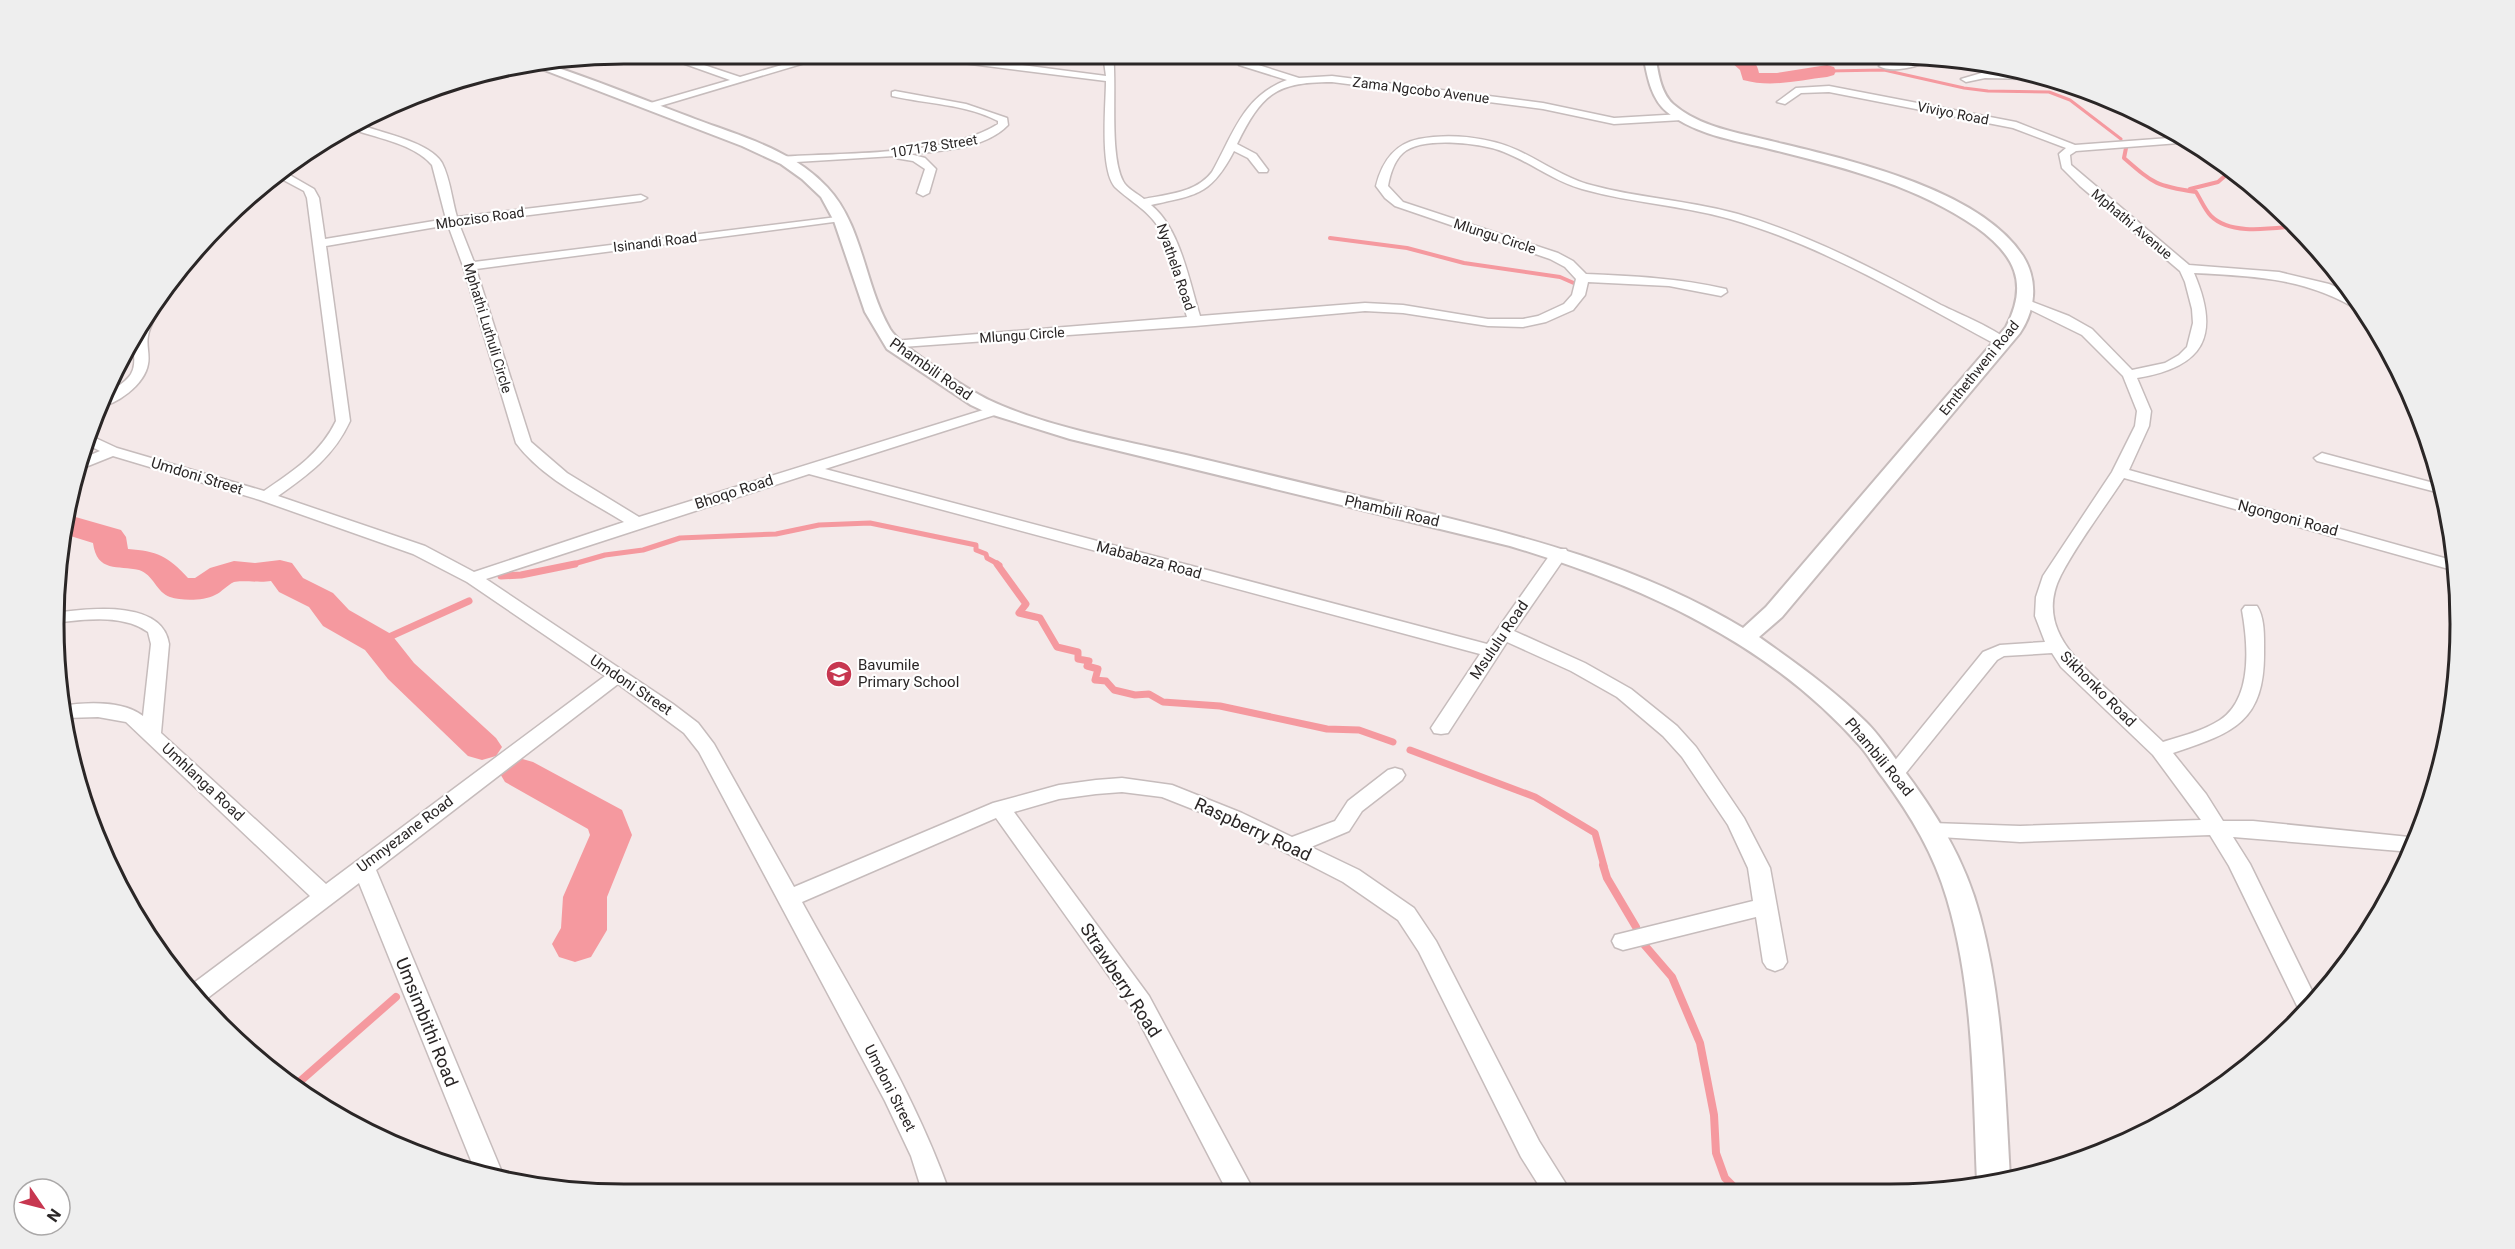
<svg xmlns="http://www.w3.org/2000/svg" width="2515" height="1249" font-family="Roboto,sans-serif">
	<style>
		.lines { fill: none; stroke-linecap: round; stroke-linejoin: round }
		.stream-far4 { stroke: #f5999f; stroke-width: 3 }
		.stream-far3 { stroke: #f5999f; stroke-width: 4 }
		.stream-far2 { stroke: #f5999f; stroke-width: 5 }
		.stream-far1 { stroke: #f5999f; stroke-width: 7 }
		.stream { stroke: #f5999f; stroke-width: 8 }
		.river { fill: #f5999f; fill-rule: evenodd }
		.minor-casing { stroke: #c6bcbc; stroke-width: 3 }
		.tertiary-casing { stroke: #c6bcbc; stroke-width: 4 }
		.minor { fill: #fff; fill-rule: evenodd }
		.tertiary { fill: #fff; fill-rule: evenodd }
		.labels { text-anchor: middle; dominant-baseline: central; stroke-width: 4.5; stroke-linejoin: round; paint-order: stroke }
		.far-street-label { font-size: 14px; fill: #2a2626; stroke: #fff }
		.street-label { font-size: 15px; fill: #2a2626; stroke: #fff }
		.poi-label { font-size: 15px; fill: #2a2626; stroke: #fff; text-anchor: start }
		.near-street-label { font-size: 18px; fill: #2a2626; stroke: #fff }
		.rim { fill: none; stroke: #2a2626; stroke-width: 3 }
	</style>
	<rect width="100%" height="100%" fill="#f4e9e9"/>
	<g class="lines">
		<path class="stream-far4" d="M1827,71L1884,70L1964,88L1988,91L2049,92L2070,100L2121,139"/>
		<path class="stream-far3" d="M2126,148L2124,158C2154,184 2156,186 2196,192C2201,200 2205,210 2211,216C2231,236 2273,228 2298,226
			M2190,189L2218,182L2226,175L2237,174
			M1330,238L1407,248L1464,263L1560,277L1576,284V290"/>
		<path class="stream-far2" d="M570,565L605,555L643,550L680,538L776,534L819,525L870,523L976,545V550L986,554L987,558L1000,565"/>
		<path class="stream-far1" d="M997,564L1026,604L1019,613L1040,618L1057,647L1078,652V659L1089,661L1087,666L1098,669L1095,680L1106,681L1114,690L1135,695L1149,694L1163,702L1220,706L1327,729L1359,730L1393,742
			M501,576L521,575L575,564
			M378,642L469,601
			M1410,750L1535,797L1595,833L1604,866"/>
		<path class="stream" d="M1603,865L1607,878L1636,927
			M1641,941L1672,977L1700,1043L1714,1115L1716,1153L1725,1178L1738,1191
			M297,1084L396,997"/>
		<path class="river" d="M1455,54H1511L1508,58C1494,61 1472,61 1458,58Z
			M1722,54C1737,54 1756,54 1759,73H1777L1827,65L1834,67L1836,71L1834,75L1827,77C1799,80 1772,88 1743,80L1740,70Z
			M65,514L121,530L126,537L128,549C157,551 168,556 188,578H195L210,568L234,561L255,563L280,560L292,563L303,578L333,593L349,610L391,634L414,663L496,738L502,747L496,756L482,760L468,756L388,679L365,650L323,626L309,607L279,592L271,581C261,583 241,580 234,582C227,585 222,592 215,595C203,601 182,601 170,597C157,593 153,574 139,570C118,565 97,573 93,543L64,534Z
			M519,758L533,762L622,810L632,835L607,897V930L591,957L575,962L559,957L552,944L561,928L563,897L590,835L588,829L505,782L499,772L505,762Z"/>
		<defs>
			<path id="minor" d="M657,54H671L740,77L820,54H835L650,109L647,108V104L730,80Z
				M911,54H937L1106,76L1103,54H1113C1117,88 1109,154 1123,181C1126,188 1138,194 1144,199C1168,194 1196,193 1212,172C1233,135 1243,96 1287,80L1239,65V61L1249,54H1271L1249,62L1299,78L1332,76L1543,103L1614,118L1682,114L1687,117L1682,120L1614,124L1543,109L1332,82C1275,82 1262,94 1237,144L1256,154L1268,170L1267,172H1259L1248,158L1234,151C1211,195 1197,195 1151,205C1180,228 1189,281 1200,316L1365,303L1403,305L1488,319H1523L1538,316L1564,304L1572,295L1576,279L1565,267L1550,259L1395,206L1385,198L1376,186C1382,162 1394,144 1419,139C1449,133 1489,137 1517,150C1541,161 1561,176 1587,184C1636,198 1688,200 1738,214C1810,235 1876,270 1941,305C1957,313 1999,330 2009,342L2007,345H1997C1911,299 1824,246 1730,219C1681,205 1631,203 1582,189C1553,181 1532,163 1504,152C1482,143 1422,136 1403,153C1394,161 1390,175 1388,186L1403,202L1558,253L1573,261L1586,274C1633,276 1679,278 1726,289L1727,292L1721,296L1669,286L1588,282L1585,295L1573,310L1546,322L1523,327L1488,326L1403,313L1365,311L1195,326L888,348L886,345L893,341L1187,317L1160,230C1150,211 1131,202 1116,188C1099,172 1106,104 1106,81L916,57Z
				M1778,54H1788L1780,62L1775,59Z
				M1923,57L1933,58C1922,66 1892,74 1879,66C1890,59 1910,62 1923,57Z
				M1985,72L2028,73L2041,77L2037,79L1985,78L1966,82L1961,79Z
				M1829,86L2016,122L2075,145L2183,137L2192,142L2076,151L2070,155L2071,165L2189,265L2279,272L2329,284L2350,293L2356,297L2367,311H2360C2307,278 2255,276 2194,273C2221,336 2204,367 2137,378L2151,411L2149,426L2129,470L2455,561L2456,571L2124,478C2103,510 2079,541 2061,575C2035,626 2076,660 2109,691C2127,708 2145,725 2163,742C2182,736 2203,731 2220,720C2253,698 2248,644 2242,610L2245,606H2257C2265,618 2264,638 2264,651C2265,723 2232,733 2173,753L2206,794L2223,821H2253L2419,838L2412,852L2233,837L2250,864L2316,999L2301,1014L2229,866L2210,835L2020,842L1924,836L1921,831L1924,826L1932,823L2020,826L2201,820L2153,755L2061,667L2052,653L2004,656L1997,660L1901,779L1894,781L1887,779L1884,774L1983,652L2000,645L2045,642L2035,616L2036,597L2043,576L2112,472L2135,426L2137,411L2123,376L2082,335L2019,304L2020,301H2030L2069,316L2092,329L2132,370L2165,363L2179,355L2187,347L2193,323L2192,309L2185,282L2180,271L2080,186L2062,168L2059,154L2066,148L2013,128L1829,92L1801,93L1785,104L1777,102L1796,88Z
				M895,91L966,104L1007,118L1008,125C985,149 941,151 910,154L925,158L936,169L929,193L923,196L917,193L925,169L913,161L895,158L894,156L780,163L775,160L780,157C842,152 946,157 998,124V121C965,104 927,104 892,96V92Z
				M363,126C384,133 431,143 442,163C450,178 452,200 457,217L641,195L647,198L641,201L459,224L474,262L845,216L847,218L841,221L476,269L531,442L567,473L639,517L996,406L1003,410L1001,413L825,469L1487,644L1554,549H1566L1568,553L1514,631L1585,663L1631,689L1677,726L1696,747L1744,818L1770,868L1787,962L1783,968L1775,971L1767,968L1763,962L1756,917L1623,950L1615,947L1612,941L1615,935L1753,901L1748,868L1728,825L1682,757L1663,736L1617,697L1571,671L1507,642L1448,733L1441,734L1434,733L1431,728L1480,654L809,474L486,579L673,704L698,723L714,744L794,887L993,803L1059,785L1096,780L1122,778L1172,785L1242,813L1292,837L1335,821L1348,801L1388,770L1395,768L1402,770L1405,775L1402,780L1362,811L1349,831L1311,847L1359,870L1414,908L1436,941L1539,1141L1571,1192H1543L1521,1157L1419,952L1398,920L1343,882L1228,823L1162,797L1122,792L1096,794L1059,799L1014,812L1149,996L1255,1193H1228L1133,1010L996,818L802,902C854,997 914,1091 950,1194H923L911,1156L885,1101L699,752L684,733L618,684L376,870L504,1177L503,1181L476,1173L359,883L201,1003L187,988L310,896L126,722L98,717L65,718L61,706C85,702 123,700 143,716L151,644L148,632C124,615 90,619 62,622V612C94,608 163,601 169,644L161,733L326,884L605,676L467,582L413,554L260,500L113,456L78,470L81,459L100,451L86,444L89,435L117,448L264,491C293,471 320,454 336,421L307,198L304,191L274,175L281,170L314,189L319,198L325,239L446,219L432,165C414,144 380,139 355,130ZM448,225L463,266L516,443C543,479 587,499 624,522L474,572L425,546L278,496C309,474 334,456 350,421L326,246Z
				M151,307L156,310L155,314C154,322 149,328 148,336C146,345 150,355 148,364C145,384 116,406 97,407C106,388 121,389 131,374C138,362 131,348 135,336C138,326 145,315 151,307Z
				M2322,453L2441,485L2444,494L2317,461L2314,458Z"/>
			<path id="tertiary" d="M1643,54H1655C1658,71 1660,92 1673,104C1699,127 1739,133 1771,141C1845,159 1979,188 2023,256C2038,280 2036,309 2020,333L1782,617L1759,637C1796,663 1834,690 1866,722C1879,735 1889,750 1900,765C1935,811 1965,859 1980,916C2003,1001 2005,1090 2010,1178L1979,1186L1977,1182C1973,1088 1974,990 1947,899C1934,854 1911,816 1884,779C1875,768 1869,756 1860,746C1769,642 1640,585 1510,546L1070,439L990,414L971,405L887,349L865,312L834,221L821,197L802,179L781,164L742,146L539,68L552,66L567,71C610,86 652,103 695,119C740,136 793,150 827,187C863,225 864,284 890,329C901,347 968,390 989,400C1046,427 1124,441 1186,455C1261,473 1336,491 1411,509C1527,537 1639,566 1743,628L1766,607L2006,327C2029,283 2015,255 1976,227C1918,187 1850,169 1782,152C1745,142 1698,137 1667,112C1650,98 1647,74 1643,54Z"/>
		</defs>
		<use href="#minor" class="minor-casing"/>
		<use href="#tertiary" class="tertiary-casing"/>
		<use href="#minor" class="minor"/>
		<use href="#tertiary" class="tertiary"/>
	</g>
	<defs>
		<symbol id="school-disc" viewBox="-11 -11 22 22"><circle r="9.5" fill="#c73750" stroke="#fff"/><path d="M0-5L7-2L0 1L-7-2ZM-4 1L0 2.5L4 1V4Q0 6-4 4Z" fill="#fff"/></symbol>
	</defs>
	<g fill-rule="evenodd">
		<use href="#school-disc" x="824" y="659" width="30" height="30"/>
	</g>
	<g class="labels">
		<g class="far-street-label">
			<text transform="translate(1421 90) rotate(7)">Zama Ngcobo Avenue</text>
			<text transform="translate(1953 113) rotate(11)">Viviyo Road</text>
			<text transform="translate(934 146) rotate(-9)">107178 Street</text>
			<text transform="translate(480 218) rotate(-8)">Mboziso Road</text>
			<text transform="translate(2132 224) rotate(40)">Mphathi Avenue</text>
			<text transform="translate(1495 236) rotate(18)">Mlungu Circle</text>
			<text transform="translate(655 242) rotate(-7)">Isinandi Road</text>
			<text transform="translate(1176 267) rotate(71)">Nyathela Road</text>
			<text transform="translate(488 328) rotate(73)">Mphathi Luthuli Circle</text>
			<text transform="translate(1022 335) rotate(-4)">Mlungu Circle</text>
			<text transform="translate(1979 368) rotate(-51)">Emthethweni Road</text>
		</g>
		<g class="street-label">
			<text transform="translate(931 369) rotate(35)">Phambili Road</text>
			<text transform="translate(197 476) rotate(17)">Umdoni Street</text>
			<text transform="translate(734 492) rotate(-18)">Bhoqo Road</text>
			<text transform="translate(1392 511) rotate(13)">Phambili Road</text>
			<text transform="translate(2288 518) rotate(15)">Ngongoni Road</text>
			<text transform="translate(1149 560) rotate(15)">Mababaza Road</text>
			<text transform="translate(1499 640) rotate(-56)">Msululu Road</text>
			<text transform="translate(631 685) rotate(34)">Umdoni Street</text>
			<text transform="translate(2098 689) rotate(45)">Sikhonko Road</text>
			<text transform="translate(1879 757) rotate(50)">Phambili Road</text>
			<text transform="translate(203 782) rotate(43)">Umhlanga Road</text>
			<text transform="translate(405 834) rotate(-37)">Umnyezane Road</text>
			<text transform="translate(890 1088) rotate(63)">Umdoni Street</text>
		</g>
		<g class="poi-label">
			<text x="858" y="665">Bavumile<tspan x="858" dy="17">Primary School</tspan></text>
		</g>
		<g class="near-street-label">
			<text transform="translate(1253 829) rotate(25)">Raspberry Road</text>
			<text transform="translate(1121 980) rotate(57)">Strawberry Road</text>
			<text transform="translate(427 1022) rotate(68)">Umsimbithi Road</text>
		</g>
	</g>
	<path d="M0 0H2515V1249H0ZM624 64H1890A560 560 0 0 1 2450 624V624A560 560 0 0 1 1890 1184H624A560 560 0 0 1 64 624V624A560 560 0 0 1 624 64Z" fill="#eee" fill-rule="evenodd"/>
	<path class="rim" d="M624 64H1890A560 560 0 0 1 2450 624V624A560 560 0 0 1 1890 1184H624A560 560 0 0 1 64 624V624A560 560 0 0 1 624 64Z"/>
	<g transform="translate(42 1207) rotate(125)"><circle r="28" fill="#ffffff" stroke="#aaa8a8" stroke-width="1.5"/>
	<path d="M0-4.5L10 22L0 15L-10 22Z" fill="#c73750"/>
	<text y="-9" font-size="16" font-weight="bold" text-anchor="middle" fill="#2a2626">N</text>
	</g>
</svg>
